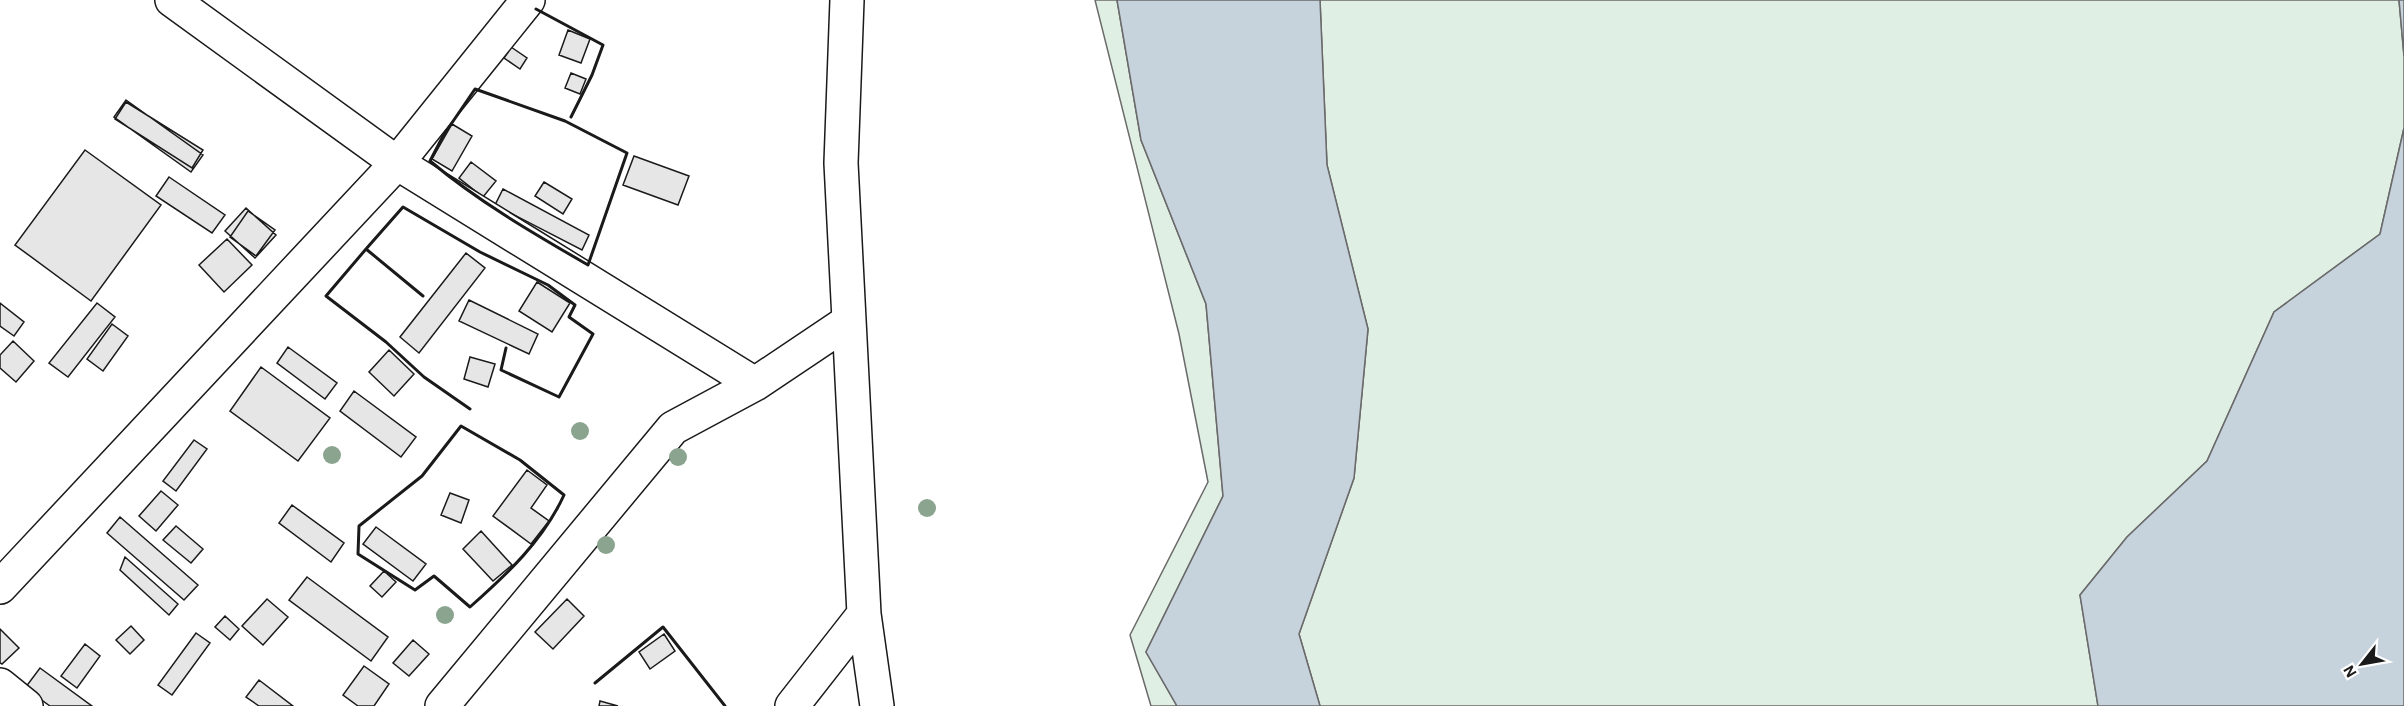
<svg xmlns="http://www.w3.org/2000/svg" width="2404" height="706" font-family="'Alegreya Sans',sans-serif">
	<style>
		.green { fill: #e0efe3; stroke: #6a6a6a; stroke-width: 1.5 }
		.water { fill: #c6d2dc; stroke: #6a6a6a; stroke-width: 1.5 }
		.building { fill: #e6e6e6; stroke: #1a1a1a; stroke-width: 1.5 }
		.lines { fill: none; stroke-linecap: round; stroke-linejoin: round }
		.minor-casing { stroke: #1a1a1a; stroke-width: 36 }
		.minor { stroke: #fff; stroke-width: 33 }
		.wall { stroke: #1a1a1a; stroke-width: 3 }
		.tree { fill: #8aa48f }
	</style>
	<rect width="100%" height="100%" fill="#fff"/>
	<path class="green" d="M1095,0H1117L1141,140L1206,304L1223,496L1146,652L1177,706H1151L1130,635L1208,482L1179,334Z
		M1320,0H2399L2404,56V128L2380,234L2274,312L2207,461L2127,537L2080,595L2098,706H1320L1299,634L1354,478L1368,329L1327,165Z"/>
	<path class="water" d="M1117,0H1320L1327,165L1368,329L1354,478L1299,634L1320,706H1177L1146,652L1223,496L1206,304L1141,140Z
		M2399,0H2404V56Z
		M2404,128V706H2098L2080,595L2127,537L2207,461L2274,312L2380,234Z"/>
	<path class="building" d="M568,30L590,39L581,63L559,55Z
		M511,47L527,58L520,69L504,58Z
		M571,73L586,79L580,94L565,88Z
		M126,100L203,155L191,172L114,117Z
		M126,102L203,150L192,168L115,119Z
		M452,124L472,136L452,171L432,159Z
		M85,150L161,205L91,301L15,245Z
		M634,156L689,176L678,205L623,185Z
		M471,162L496,181L483,197L459,178Z
		M169,177L225,215L212,233L156,196Z
		M544,182L572,199L563,214L535,196Z
		M503,189L589,235L582,250L495,205Z
		M246,208L276,235L255,258L225,231Z
		M248,211L275,230L256,256L230,237Z
		M227,239L252,265L224,292L199,265Z
		M466,253L485,268L419,353L400,337Z
		M537,282L570,303L552,332L519,311Z
		M469,300L538,334L529,354L459,321Z
		M0,303L24,322L14,336L0,326Z
		M97,303L115,317L68,377L49,363Z
		M112,324L128,336L103,371L87,359Z
		M13,341L34,361L16,382L0,368V355Z
		M288,347L337,383L325,399L277,363Z
		M389,350L414,374L394,396L369,372Z
		M470,357L495,364L488,387L464,379Z
		M261,367L330,418L298,461L230,411Z
		M354,391L416,437L401,457L340,411Z
		M194,440L207,449L176,491L163,481Z
		M527,470L547,485L531,508L549,521L531,544L493,516Z
		M161,491L178,505L156,531L139,516Z
		M450,493L469,500L461,523L441,515Z
		M292,505L344,543L331,562L279,523Z
		M120,517L198,585L184,600L107,533Z
		M176,526L203,549L191,563L163,540Z
		M376,527L426,564L413,581L363,544Z
		M481,531L512,565L493,581L463,549Z
		M125,557L178,604L169,615L120,570Z
		M384,571L396,582L382,597L370,586Z
		M307,577L388,637L371,661L289,600Z
		M267,599L288,617L263,645L242,626Z
		M567,599L584,616L553,649L535,632Z
		M225,616L239,629L230,640L215,627Z
		M131,626L144,640L130,654L116,640Z
		M0,629L19,648L2,664L0,663Z
		M196,633L210,643L172,695L158,685Z
		M664,634L675,651L650,669L639,652Z
		M413,640L429,654L409,676L393,663Z
		M85,644L100,656L77,688L61,676Z
		M364,666L389,684L374,706H358L343,695Z
		M40,668L92,706H50L25,688Z
		M259,680L293,706H259L246,697Z
		M600,701L618,706H599Z"/>
	<g class="lines">
		<defs>
			<path id="minor" d="M172,0L397,163L755,384
				M847,0L841,163L864,614L877,706
				M0,587L397,163L528,0
				M0,685L26,706
				M442,706L673,428L755,384L849,321
				M792,706L864,614"/>
		</defs>
		<use href="#minor" class="minor-casing"/>
		<use href="#minor" class="minor"/>
		<path class="wall" d="M536,9L603,45L592,75L571,117
			M475,89L565,121L627,153L588,265C533,233 479,202 430,161L443,136Z
			M366,249L403,207L480,252L548,285L575,305L569,317L593,334L559,397L501,370L506,348
			M423,296L366,249L326,296L386,342L424,377L470,409
			M461,426L520,460L564,495C543,541 507,574 470,607L434,576L415,590L358,554L359,526L422,476Z
			M595,683L663,627L725,706"/>
	</g>
	<g class="tree">
		<circle cx="580" cy="431" r="9"/>
		<circle cx="332" cy="455" r="9"/>
		<circle cx="678" cy="457" r="9"/>
		<circle cx="927" cy="508" r="9"/>
		<circle cx="606" cy="545" r="9"/>
		<circle cx="445" cy="615" r="9"/>
	</g>
	<g transform="translate(2362 664) rotate(239)" stroke="#ffffff" stroke-width="4.5" paint-order="stroke">
	<path d="M0-4.5L10 22L0 15L-10 22Z" fill="#1a1a1a"/>
	<text y="-9" font-size="16" font-weight="bold" text-anchor="middle" fill="#1a1a1a">N</text>
	</g>
</svg>
